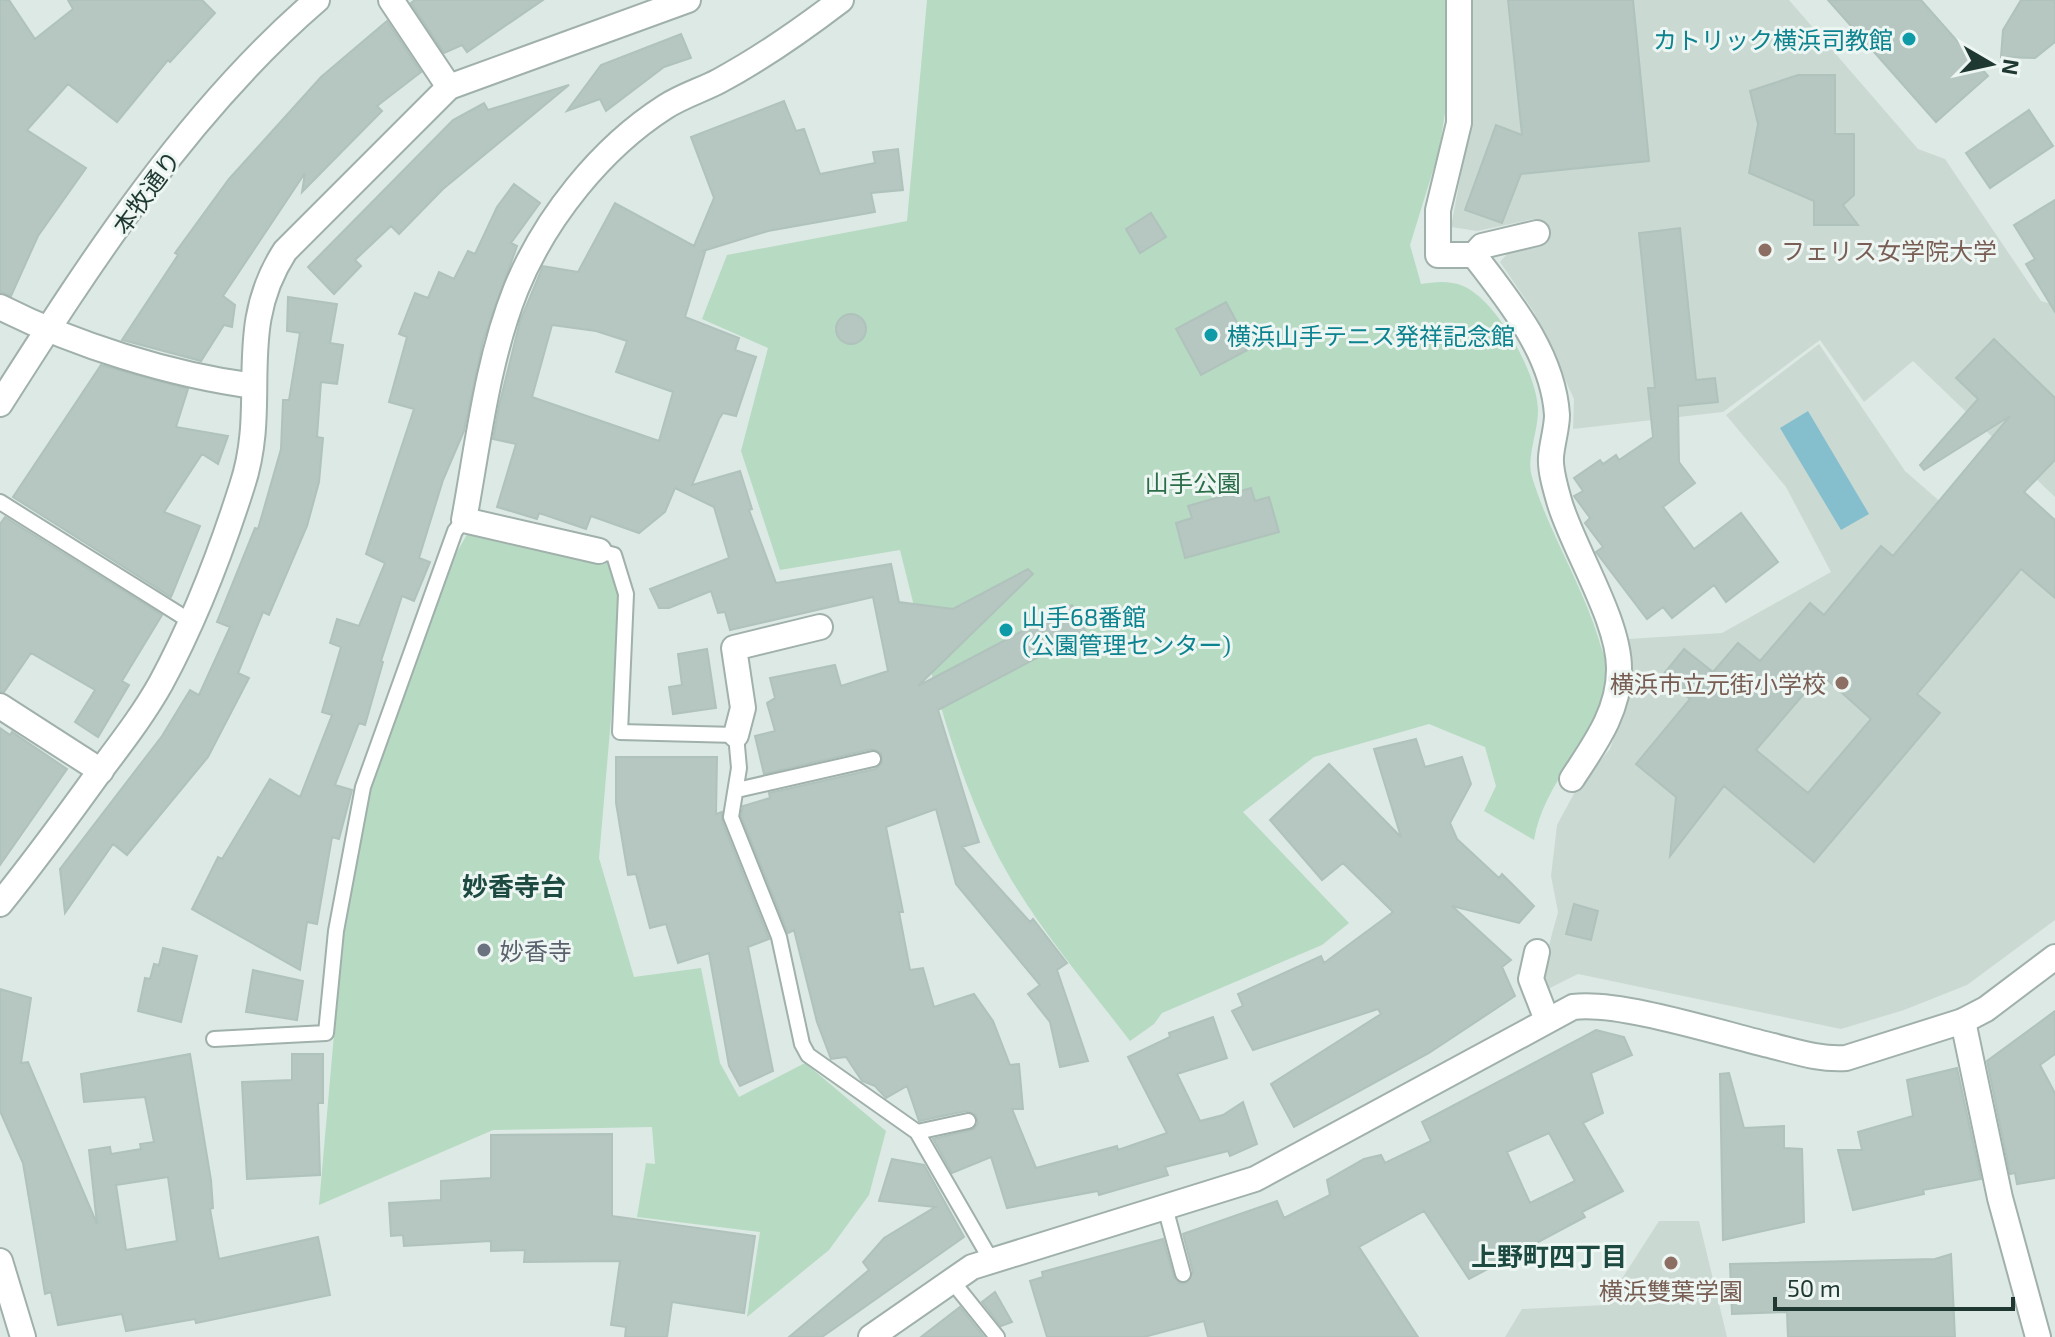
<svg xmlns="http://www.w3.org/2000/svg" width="2055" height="1337" font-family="'Exo 2','Noto Sans JP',sans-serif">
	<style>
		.built { fill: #cbd9d3 }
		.green { fill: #b6dac2 }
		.water { fill: #85bfce }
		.building { fill: #b6c6c0; stroke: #b0c2bc; stroke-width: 2; fill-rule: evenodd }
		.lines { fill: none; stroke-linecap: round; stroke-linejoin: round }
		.service-casing { stroke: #a0b0ab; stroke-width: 18 }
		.minor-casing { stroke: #a0b0ab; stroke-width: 28 }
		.tertiary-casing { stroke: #a0b0ab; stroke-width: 28 }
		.service { stroke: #fff; stroke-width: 14 }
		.minor { stroke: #fff; stroke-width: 24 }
		.tertiary { stroke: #fff; stroke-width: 24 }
		.culture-dot { fill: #0f9aa8; stroke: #edf6f2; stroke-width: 3 }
		.education-dot { fill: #8d6e63; stroke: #edf6f2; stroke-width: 3 }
		.worship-dot { fill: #6b7280; stroke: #edf6f2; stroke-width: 3 }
		.labels { text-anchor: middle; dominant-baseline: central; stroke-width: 6; stroke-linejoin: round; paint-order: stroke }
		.culture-label { font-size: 24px; fill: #0d838f; stroke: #edf6f2; text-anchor: start }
		.street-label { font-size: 24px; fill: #1f3832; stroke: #edf6f2 }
		.education-label { font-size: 24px; fill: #785e54; stroke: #edf6f2; text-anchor: start }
		.park-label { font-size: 24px; fill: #2b6d48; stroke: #edf6f2 }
		.worship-label { font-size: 24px; fill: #5b616d; stroke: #edf6f2; text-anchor: start }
		.neighbourhood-label { font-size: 26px; font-weight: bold; fill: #1c4940; stroke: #edf6f2 }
	</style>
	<rect width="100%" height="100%" fill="#dde9e4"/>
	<path class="built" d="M1471,0H1789L1918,149L1945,159L2041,301L2055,305V497L1913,361L1864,402L1820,340L1723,412L1573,429L1574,399L1534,312L1500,262L1507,254L1540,246L1534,219L1477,231L1451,227L1472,115Z
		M1819,344L1905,471L2021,572L2055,535V920L1967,985L1904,1010L1841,1029L1578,974L1548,989L1542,971L1558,912L1551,876L1557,825L1577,788L1610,749L1625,706L1632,659L1629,639L1722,633L1831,572L1786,487L1726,415Z
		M1659,1221H1699L1727,1337H1505L1522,1309L1605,1305Z"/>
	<path class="green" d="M927,0H1447L1445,113L1439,151L1410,245L1421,284C1435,282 1449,280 1463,286C1497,300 1538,375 1538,411C1538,432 1526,458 1532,477C1549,533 1582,584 1599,640C1601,649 1607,660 1607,669C1606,731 1544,777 1534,840L1484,811L1496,786L1485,747L1429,724L1314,757L1243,812L1349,923L1322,945L1162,1013L1154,1024L1130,1041C1082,978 1028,917 993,846C948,753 925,649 900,550L780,570L741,451L768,348L702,319L727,255L907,221Z
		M469,531L607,558L621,602L599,858L634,977L701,968L720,1063L739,1097L805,1063L886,1131L869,1195L829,1250L747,1317L760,1232L637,1217L646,1163L655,1164L652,1127L493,1130L319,1205L343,932L369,792L454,557Z"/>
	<path class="water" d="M1808,411L1869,514L1841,530L1780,428Z"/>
	<path class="building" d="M0,0H9L35,39L73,9L68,0H202L215,13L170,62L168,60L117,122L68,84L27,130L86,168L38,236L11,296L0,292Z
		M415,0H543L467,52L462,45L444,53L411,3Z
		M1508,0H1633L1649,161L1521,174L1502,223L1465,210L1496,125L1522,135Z
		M1828,0H1921L1988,76L1936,122Z
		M2021,0H2055V42L2035,58L2001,57L2003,30Z
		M387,21L421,72L377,106L382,111L302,192L305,173L223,296L235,305L232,327L224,325L201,361L122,340L178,255L175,253L229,179L321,77Z
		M681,34L691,58L664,67L606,111L600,99L567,111L601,65Z
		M1798,75H1835V134H1854V195L1843,205L1858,225H1814V201L1749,173L1758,124L1750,91Z
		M569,85L443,189L399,234L391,226L355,260L361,266L334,294L308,267L453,120L484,103L488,110Z
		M784,101L796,131L804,129L820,174L875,163L873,152L898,149L903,190L871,193L875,212L768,231L703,251L705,252L685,317L739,338L735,350L756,357L736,416L723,413L719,419L692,485L740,471L752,509L749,510L776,583L891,564L899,602L953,609L1028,569L1033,574L918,686L1072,605L1086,632L938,710L979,842L962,847L1030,922L1033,919L1067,963L1057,970L1088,1061L1060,1067L1050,1022L1028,994L1040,985L956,884L936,809L886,827L903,912H899L910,970L923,968L934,1007L974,994L993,1021L1010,1065L1019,1064L1023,1109H1012L1036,1168L1117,1146L1118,1150L1167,1133L1128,1057L1170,1037L1169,1033L1213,1017L1227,1058L1177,1074L1200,1121L1223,1115L1243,1102L1257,1144L1230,1156L1228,1151L1165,1167L1168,1175L1099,1195L1098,1191L1007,1208L991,1157L952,1173L933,1139L974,1129L978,1123L976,1115L966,1111L919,1121L907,1086L886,1098L875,1086L862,1081L846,1057L831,1059L817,1022L794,930L788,933L741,816L743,806L770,798L769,793L875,769L882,763L881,753L872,749L764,774L755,736L775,731L767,703L775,698L770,678L835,665L841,686L888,671L873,597L730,630L725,612L718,613L711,591L669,608H659L650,589L729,558L714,507L675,488L665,512L639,533L591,516L586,529L539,513L537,519L497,507L516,444L493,439L499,406L520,321L543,266L578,272L615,203L694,246L714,198L691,137ZM552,325L596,331L627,341L616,372L673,392L659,441L532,397Z
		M2029,110L2053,146L1990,188L1966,153Z
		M514,184L540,203L511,243L517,246L483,341L464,431L443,480L419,558L430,562L414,601L402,596L381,661L383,662L365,725L359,723L335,785L352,790L339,839L332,837L317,924L307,922L300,970L192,909L218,857L222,859L270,779L300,797L332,715L322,712L341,647L330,643L337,619L359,626L385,563L366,554L414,409L389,402L407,337L399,334L415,293L428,298L439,272L454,279L468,251L475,254L497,207Z
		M2055,200V312L2026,264L2035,259L2014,225Z
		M1151,213L1166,237L1140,253L1126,229Z
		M1680,228L1696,380L1715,378L1718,402L1678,406L1679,462L1695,483L1663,507L1694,549L1741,513L1778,562L1726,602L1714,585L1672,618L1663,607L1647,619L1596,552L1603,547L1585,523L1590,518L1574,496L1583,491L1574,478L1600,460L1603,464L1616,455L1619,460L1653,437L1648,388H1655L1639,233Z
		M288,297L337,304L330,343L343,345L337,384L321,382L317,437L323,438L319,482L307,526L269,615L263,612L238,673L249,678L208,757L127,855L113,844L65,913L60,869L162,736L190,690L199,695L230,627L217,622L255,528L258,529L281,449L283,400H289L300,333L287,331Z
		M1226,302L1251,348L1201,375L1176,329Z
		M836 329a15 15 0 1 1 30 0a15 15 0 1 1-30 0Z
		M1994,339L2055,398V460L2024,492L2055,520V598L2021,569L1917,694L1940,713L1814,862L1724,786L1670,856L1676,797L1636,764L1690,699L1662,676L1684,649L1713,672L1738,643L1760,661L1810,603L1824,615L1881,546L1893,556L2010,416L1924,470L1920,465L1978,399L1956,378ZM1821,674L1871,719L1808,793L1756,750Z
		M101,365L188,389L176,427L228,436L218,464L202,454L164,512L200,526L171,597L13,497Z
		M1251,488L1255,501L1269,497L1279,532L1185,558L1176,523L1192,518L1188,506Z
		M5,517L162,615L122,681L129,685L98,737L75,722L95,690L31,653L4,692L0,691V524Z
		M707,649L716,708L673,714L669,687L682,685L678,654Z
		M0,728L10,735L12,732L67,769L0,865Z
		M1416,739L1425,767L1462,757L1471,784L1450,823L1457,839L1499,878L1502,874L1534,906L1519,923L1452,906L1511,960L1502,967L1515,996L1429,1053L1294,1127L1271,1084L1381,1014L1378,1009L1253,1050L1232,1011L1243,1006L1238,994L1321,956L1324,963L1393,912L1343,863L1322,880L1270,820L1329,764L1401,837L1374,749Z
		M616,757H717L716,814L722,812V821L769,939L748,947L773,1071L740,1086L729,1066L709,953L678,963L666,924L650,928L636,874L628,875L616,803Z
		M1574,904L1598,911L1591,940L1566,934Z
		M163,948L197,956L181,1022L138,1011L145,978L150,979L154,964L159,965Z
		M253,970L303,981L297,1020L246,1012Z
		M0,989L31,998L21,1063L28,1062L97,1224L89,1150L110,1147L111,1154L141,1149L140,1144L154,1142L145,1097L84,1102L81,1074L190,1054L211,1180L213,1208L210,1209L219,1259L318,1237L330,1295L196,1323L195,1319L126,1331L122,1314L58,1325L51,1292L45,1294L23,1163L0,1111ZM168,1177L177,1241L126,1250L116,1185Z
		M2055,1011V1054L2040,1065L2055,1093V1178L2017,1184L2015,1173L2010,1174L1987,1061Z
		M1596,1030L1624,1037L1632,1055L1591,1073L1603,1113L1583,1123L1623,1191L1582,1212L1585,1217L1469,1279L1424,1211L1359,1247L1418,1337H1208L1204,1321L1144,1337H1047L1030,1281L1043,1277L1042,1272L1163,1239L1174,1277L1180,1283H1186L1193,1272L1183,1234L1277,1201L1284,1218L1330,1195L1327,1180L1364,1159L1381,1155L1385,1163L1431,1141L1422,1122ZM1549,1133L1575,1181L1530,1203L1507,1152Z
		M292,1054H323V1103H318L320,1175L247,1179L242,1082L292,1080Z
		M1957,1068L1981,1179L1923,1190L1924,1194L1853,1210L1838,1150H1862L1858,1132L1913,1116L1907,1080Z
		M1729,1073L1744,1128L1784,1126V1148L1802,1149L1804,1222L1723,1240L1720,1074Z
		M612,1134V1216L755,1236L744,1313L672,1302L667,1337H625L626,1327L611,1325L620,1261L524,1262L525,1250L491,1251V1241L404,1246L403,1235L391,1236L389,1203L441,1200V1181L491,1178V1135Z
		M892,1159L924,1165L964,1237L822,1337H789L869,1270L863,1262L884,1238L935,1207L879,1201Z
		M1951,1254L1955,1337H1788L1787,1312L1732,1314L1730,1264L1935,1259Z
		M995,1292L1012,1322L1001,1326L982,1302Z
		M960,1307L984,1337H921Z"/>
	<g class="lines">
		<defs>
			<path id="service" d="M0,502L190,621
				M599,551L614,555L626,594L620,732L736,735L739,768L731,817L779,937L802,1044L808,1055L917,1132L991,1260
				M737,790L873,759
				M214,1039L326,1033L336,931L363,787L455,531L464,520
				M917,1132L968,1121
				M1165,1207L1183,1274
				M952,1281L997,1337"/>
			<path id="minor" d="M391,0L449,87
				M1459,0V123L1438,210V255H1474C1509,301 1553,353 1557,415C1557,428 1552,443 1551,457C1550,471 1556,490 1560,504C1575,552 1620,622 1619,670C1619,712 1594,745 1572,779
				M1474,255L1482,246L1537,233
				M0,307C75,345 171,375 254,386
				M599,551L464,520C478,444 487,361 516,289C545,218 601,148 665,107C682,96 702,90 719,81C762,58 803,29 841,0
				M0,706L101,771
				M736,735L743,708L734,648L820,627
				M1537,952L1531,979L1547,1020
				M1963,1021L2000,1198L2038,1337"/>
			<path id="tertiary" d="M0,404C91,261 187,112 317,0
				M0,904C33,863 64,821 95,778C118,747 142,717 161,683C194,622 221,552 242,486C270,402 233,331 285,251L449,87L688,0
				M0,1261L23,1337
				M871,1337L972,1267L1255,1179L1573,1007C1621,1001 1722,1034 1773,1046C1797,1052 1821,1060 1846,1058L1963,1021L1986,1009L2055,957"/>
		</defs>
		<use href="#service" class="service-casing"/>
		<use href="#minor" class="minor-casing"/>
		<use href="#tertiary" class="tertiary-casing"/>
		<use href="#service" class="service"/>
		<use href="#minor" class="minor"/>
		<use href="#tertiary" class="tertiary"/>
	</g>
	<g class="culture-dot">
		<circle cx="1909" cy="39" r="8"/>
		<circle cx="1211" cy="335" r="8"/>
		<circle cx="1006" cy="630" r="8"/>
	</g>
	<g class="education-dot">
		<circle cx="1765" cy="250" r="8"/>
		<circle cx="1842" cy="683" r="8"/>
		<circle cx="1671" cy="1263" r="8"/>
	</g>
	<circle class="worship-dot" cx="484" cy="950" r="8"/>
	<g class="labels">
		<g class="culture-label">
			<text x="1893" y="39" text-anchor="end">カトリック横浜司教館</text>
			<text x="1227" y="335">横浜山手テニス発祥記念館</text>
			<text x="1022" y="616">山手68番館<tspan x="1022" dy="28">(公園管理センター)</tspan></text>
		</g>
		<g class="street-label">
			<text transform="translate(146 192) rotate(-54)">本牧通り</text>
		</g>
		<g class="education-label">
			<text x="1781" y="250">フェリス女学院大学</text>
			<text x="1826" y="683" text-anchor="end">横浜市立元街小学校</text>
			<text x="1671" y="1290" text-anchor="middle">横浜雙葉学園</text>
		</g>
		<g class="park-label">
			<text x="1193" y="482">山手公園</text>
		</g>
		<g class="worship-label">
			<text x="500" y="950">妙香寺</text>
		</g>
		<g class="neighbourhood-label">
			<text x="514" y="885">妙香寺台</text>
			<text x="1549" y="1255">上野町四丁目</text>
		</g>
	</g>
	<g transform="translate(1991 64) rotate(99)" stroke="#edf6f2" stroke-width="6" paint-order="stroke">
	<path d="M0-6L14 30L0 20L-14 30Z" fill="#1f3832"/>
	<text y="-12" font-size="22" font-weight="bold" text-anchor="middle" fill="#1f3832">N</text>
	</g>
	<path d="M1775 1297v12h238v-12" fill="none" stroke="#1f3832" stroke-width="4"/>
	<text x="1787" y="1297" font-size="24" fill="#1f3832" stroke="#edf6f2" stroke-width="6" paint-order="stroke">50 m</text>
</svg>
